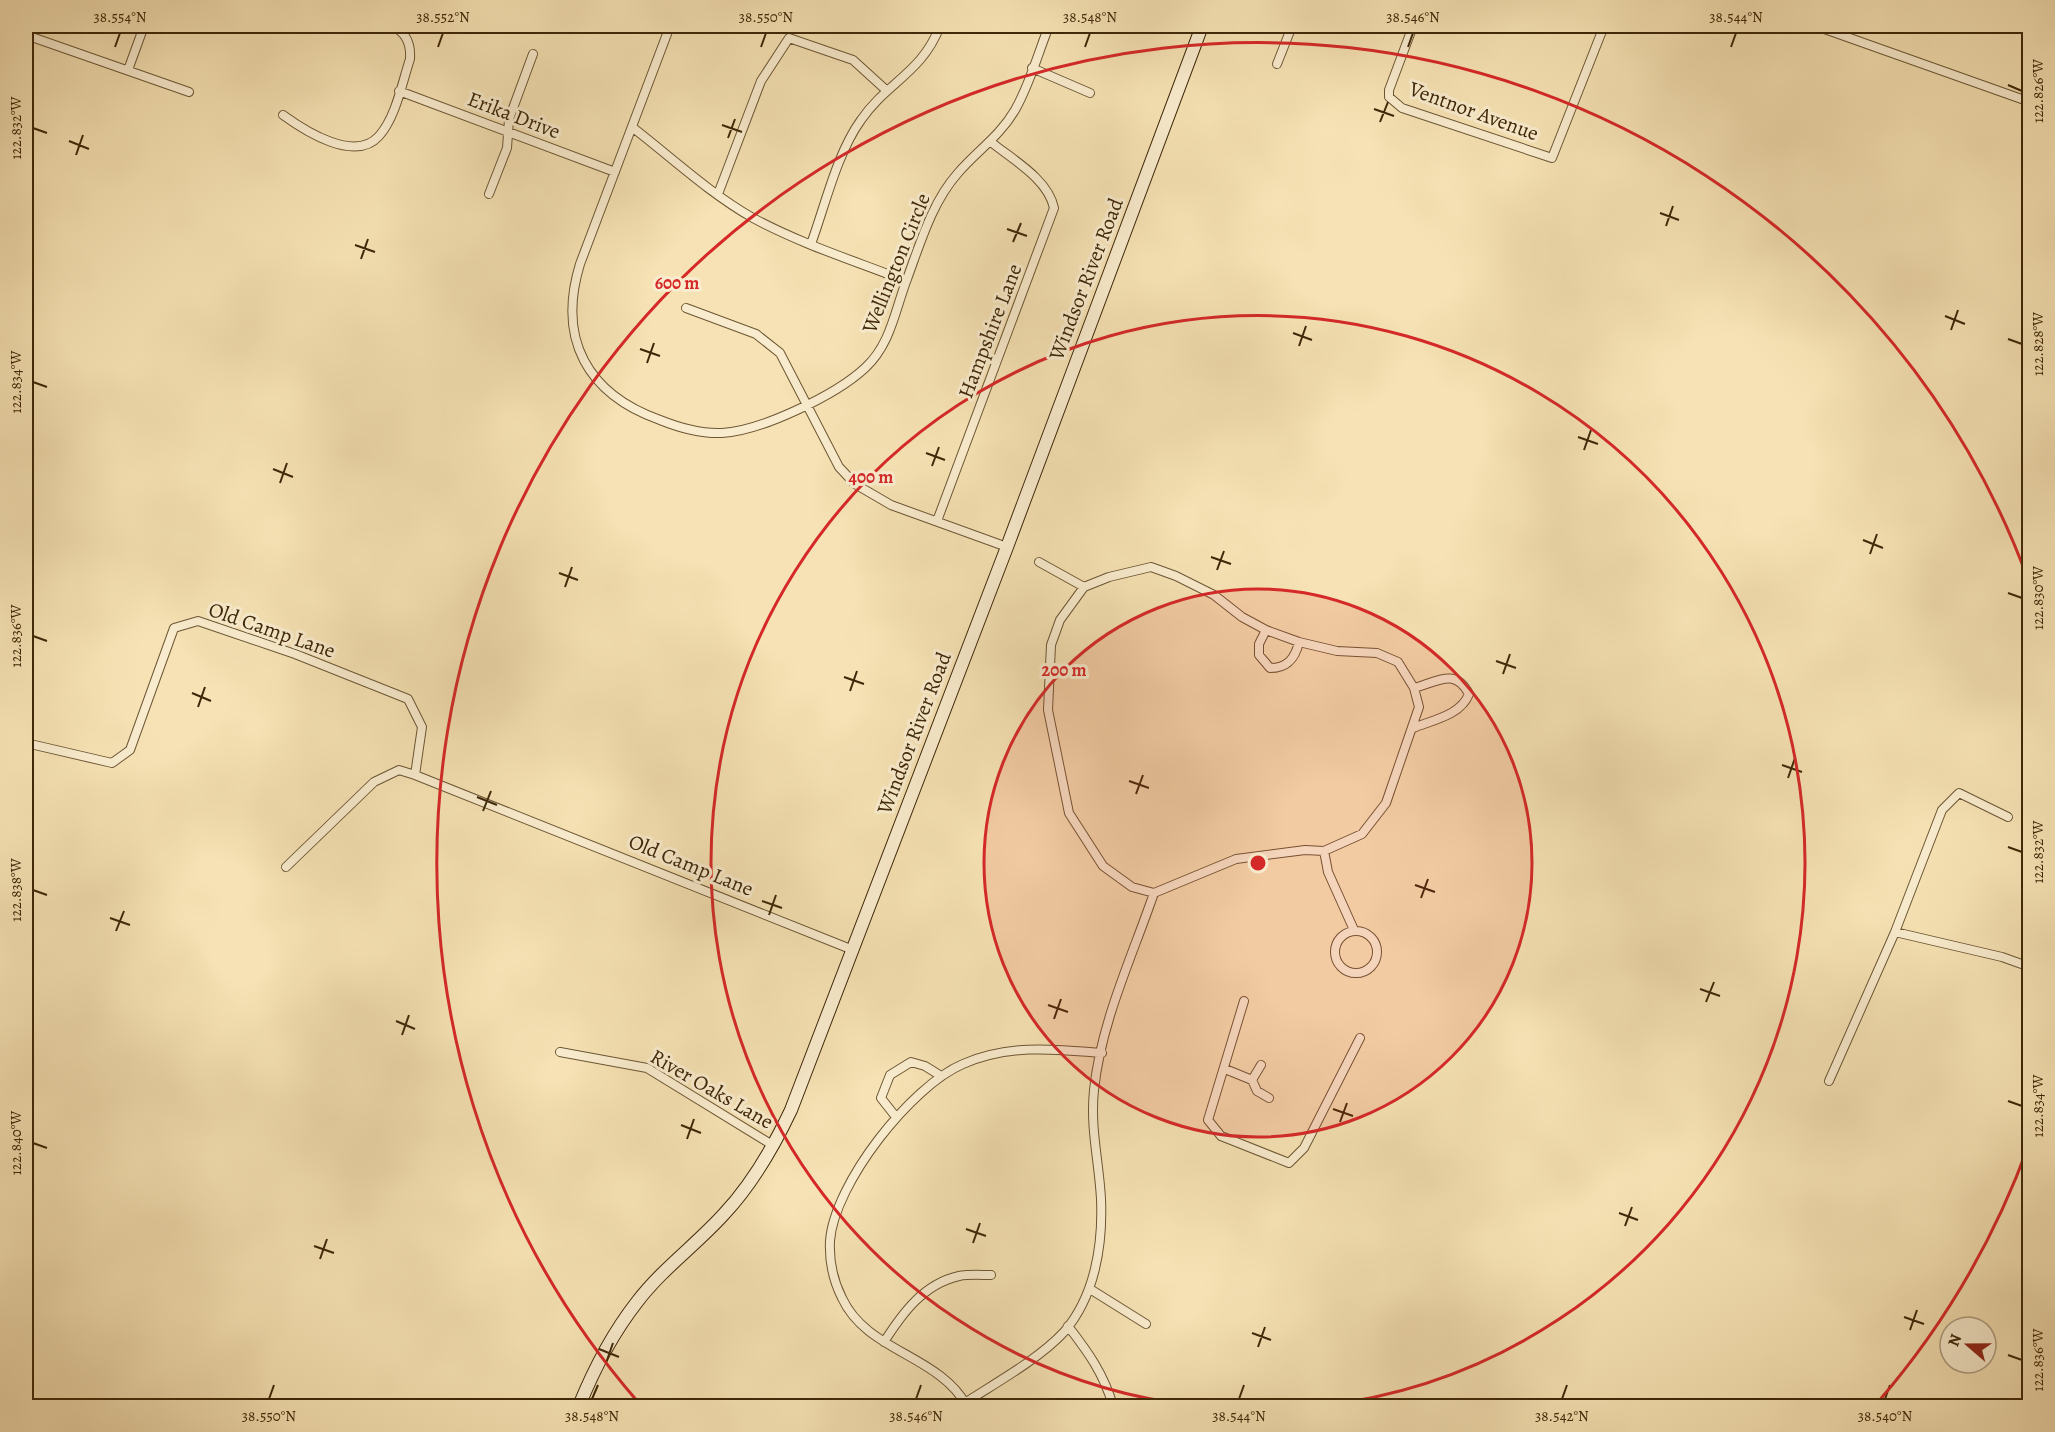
<svg xmlns="http://www.w3.org/2000/svg" width="2055" height="1432" font-family="Alegreya,serif">
	<style>
		.lines { fill: none; stroke-linecap: round; stroke-linejoin: round }
		.minor-casing { stroke: #6c5633; stroke-width: 10 }
		.secondary-casing { stroke: #3e2708; stroke-width: 14 }
		.minor { stroke: #f9ecce; stroke-width: 8 }
		.secondary { stroke: #f9ecce; stroke-width: 12 }
		.ticks { fill: none; stroke: #3e2708; stroke-width: 2 }
		.ring { fill: none; stroke: #d62828; stroke-width: 3 }
		.labels { text-anchor: middle; dominant-baseline: central; stroke-width: 6; stroke-linejoin: round; paint-order: stroke }
		.street-label { font-size: 21px; fill: #3e2708; stroke: #f9ecce }
		.centre { fill: #d62828; stroke: #f9ecce; stroke-width: 3 }
		.ring-label { font-size: 18px; text-anchor: middle; font-weight: bold; fill: #d62828; stroke: #f9ecce; stroke-width: 6; stroke-linejoin: round; paint-order: stroke }
		.neatline { fill: none; stroke: #3e2708; stroke-width: 2 }
		.ticks-label { font-size: 15px; text-anchor: middle; fill: #3e2708 }
	</style>
	<rect width="100%" height="100%" fill="#f6e2b4"/>
	<filter id="stains"><feTurbulence type="fractalNoise" baseFrequency=".00333" numOctaves="4"/><feColorMatrix values="0 0 0 0 .2 0 0 0 0 .09 0 0 0 0 .02 0 0 0 .5 -.17"/></filter>
	<radialGradient id="worn" r=".72"><stop offset=".6" stop-color="#630" stop-opacity="0"/><stop offset="1" stop-color="#630" stop-opacity=".3"/></radialGradient>
	<g class="lines">
		<defs>
			<path id="minor" d="M670,26L580,264C557,339 587,394 660,420C680,428 701,434 722,433C761,431 836,395 865,368C891,344 895,310 907,279C920,244 932,202 958,173C977,151 1000,136 1015,110C1030,84 1038,53 1049,26
				M1413,26L1389,90V97L1402,108L1552,158L1604,26
				M1816,26L2030,102
				M26,35L189,92
				M1277,64L1292,26
				M1032,68L1090,93
				M128,70L144,26
				M399,91L615,172
				M283,115C305,131 355,163 379,136C396,117 402,83 410,59C411,44 406,32 392,26
				M632,127C671,157 709,193 753,218C801,244 855,261 906,281
				M489,194L507,148L509,119L533,54
				M718,194L761,81L789,38L853,60L886,90
				M811,244C825,206 837,153 861,120C887,82 922,73 940,26
				M686,308L756,334L780,353L839,467L855,484L891,505L1007,547
				M937,521L1054,208C1048,179 1013,160 991,142
				M1039,562L1084,587
				M1266,630L1259,644V655L1270,668C1287,668 1295,659 1299,642
				M1413,728C1433,720 1461,715 1469,694C1455,667 1437,682 1414,688
				M26,743L112,763L130,750L174,628L198,621L295,654L408,699L422,727L415,775L853,950
				M1324,851L1328,872L1354,930
				M286,867L374,782L399,770L415,775
				M1335 952a21 21 0 1 1 42 0a21 21 0 1 1-42 0Z
				M1895,932L1942,810L1959,793L2008,817
				M1244,1001L1208,1120L1221,1136L1289,1163L1304,1148L1360,1038
				M560,1052L647,1068L774,1146
				M1225,1069L1252,1080L1261,1065
				M1252,1080L1257,1091L1269,1098
				M1829,1081L1895,932L2002,957L2030,967
				M896,1117L881,1098L890,1075L911,1062L925,1066L941,1076
				M1090,1289L1146,1324
				M1068,1326C1088,1352 1104,1374 1113,1406
				M884,1342C902,1314 923,1284 959,1276C969,1274 981,1275 991,1275
				M960,1406C992,1385 1038,1360 1064,1332C1095,1296 1103,1245 1101,1199C1099,1161 1090,1129 1094,1090C1101,1022 1132,957 1154,893L1132,887L1103,866L1069,813L1048,710L1051,645L1060,620L1084,587L1109,577L1151,567L1176,576L1214,595L1242,617L1266,630L1299,642L1337,651L1377,653L1398,662L1414,688L1419,707L1386,803L1362,834L1324,851L1305,850L1236,859L1154,893
				M967,1406C938,1354 867,1352 842,1298C833,1280 829,1261 830,1241C834,1184 911,1086 963,1064C1009,1044 1054,1049 1102,1053"/>
			<path id="secondary" d="M579,1406C594,1369 612,1334 637,1302C662,1269 696,1245 724,1214C753,1183 773,1148 791,1110L1007,547L1202,26"/>
		</defs>
		<use href="#minor" class="minor-casing"/>
		<use href="#secondary" class="secondary-casing"/>
		<use href="#minor" class="minor"/>
		<use href="#secondary" class="secondary"/>
	</g>
	<path class="ticks" d="M115,47L120,33M438,47L443,33M761,47L766,33M1085,47L1090,33M1408,47L1413,33M1731,47L1736,33M2008,85L2022,91M1374,109L1394,116M1380,122L1388,102M722,125L742,132M33,128L47,133M728,138L735,119M69,141L89,149M76,155L83,135M1660,213L1679,220M1666,226L1673,206M1007,229L1027,236M1013,242L1021,223M355,245L375,252M361,259L368,239M1945,316L1965,324M1951,330L1958,310M1293,333L1312,340M2008,339L2022,344M1299,346L1306,326M640,349L660,356M647,363L654,343M33,382L47,387M1578,437L1598,444M1584,450L1591,430M926,453L945,460M932,466L939,447M273,469L293,477M280,483L287,463M1863,540L1883,548M1870,554L1877,534M1211,557L1231,564M1217,570L1224,551M559,573L578,580M565,587L572,567M2008,593L2022,598M33,636L47,641M1496,661L1516,668M1503,674L1510,654M844,677L864,684M850,691L857,671M192,693L211,701M198,707L205,687M1782,765L1802,772M1788,778L1795,758M1129,781L1149,788M1136,794L1143,775M477,797L497,805M483,811L491,791M2008,847L2022,852M1415,885L1435,892M33,890L47,895M1421,898L1428,879M762,901L782,908M769,915L776,895M110,918L130,925M116,931L124,911M1700,989L1720,996M1706,1002L1714,982M1048,1005L1068,1012M1054,1019L1061,999M396,1021L415,1029M402,1035L409,1015M2008,1101L2022,1106M1333,1109L1353,1116M1340,1122L1347,1103M681,1125L701,1133M687,1139L694,1119M33,1143L47,1148M1619,1213L1638,1220M1625,1226L1632,1207M966,1229L986,1236M973,1243L980,1223M314,1246L334,1253M320,1259L327,1239M1904,1317L1924,1324M1910,1330L1917,1310M1252,1333L1271,1340M1258,1347L1265,1327M599,1349L619,1357M2008,1355L2022,1360M606,1363L613,1343M269,1399L274,1385M592,1399L598,1385M916,1399L921,1385M1239,1399L1244,1385M1562,1399L1567,1385M1885,1399L1890,1385"/>
	<circle cx="1258" cy="863" r="274" fill="#d62828" fill-opacity=".12"/>
	<g class="ring">
		<circle cx="1258" cy="863" r="274"/>
		<path d="M1196 1406A547 547 0 1 1 1320 1406"/>
		<path d="M2029 1144A821 821 0 0 1 1878 1402M638 1402A821 821 0 1 1 2029 582"/>
	</g>
	<g class="labels">
		<g class="street-label">
			<text transform="translate(1474 111) rotate(20)">Ventnor Avenue</text>
			<text transform="translate(514 115) rotate(21)">Erika Drive</text>
			<text transform="translate(896 263) rotate(-68)">Wellington Circle</text>
			<text transform="translate(1086 279) rotate(-69)">Windsor River Road</text>
			<text transform="translate(990 331) rotate(-69)">Hampshire Lane</text>
			<text transform="translate(272 630) rotate(19)">Old Camp Lane</text>
			<text transform="translate(914 733) rotate(-69)">Windsor River Road</text>
			<text transform="translate(691 865) rotate(22)">Old Camp Lane</text>
			<text transform="translate(712 1089) rotate(30)">River Oaks Lane</text>
		</g>
	</g>
	<circle cx="1258" cy="863" r="9" class="centre"/>
	<g class="ring-label">
		<text x="677" y="289">600 m</text>
		<text x="871" y="483">400 m</text>
		<text x="1064" y="676">200 m</text>
	</g>
	<rect width="2055" height="1432" fill="none" stroke="#f6e2b4" stroke-width="66"/>
	<g transform="translate(1968 1345) rotate(290)"><circle r="28" fill="#f9ecce" stroke="#ae9d7f" stroke-width="1.5"/>
	<path d="M0-4.5L10 22L0 15L-10 22Z" fill="#8f2418"/>
	<text y="-9" font-size="16" font-weight="bold" text-anchor="middle" fill="#3e2708">N</text>
	</g>
	<rect x="33" y="33" width="1989" height="1366" class="neatline"/>
	<g class="ticks-label">
		<text x="120" y="22">38.554°N</text>
		<text x="443" y="22">38.552°N</text>
		<text x="766" y="22">38.550°N</text>
		<text x="1090" y="22">38.548°N</text>
		<text x="1413" y="22">38.546°N</text>
		<text x="1736" y="22">38.544°N</text>
		<text transform="translate(2038 91) rotate(-90)" y="5">122.826°W</text>
		<text transform="translate(16 128) rotate(-90)" y="5">122.832°W</text>
		<text transform="translate(2038 344) rotate(-90)" y="5">122.828°W</text>
		<text transform="translate(16 382) rotate(-90)" y="5">122.834°W</text>
		<text transform="translate(2038 598) rotate(-90)" y="5">122.830°W</text>
		<text transform="translate(16 636) rotate(-90)" y="5">122.836°W</text>
		<text transform="translate(2038 852) rotate(-90)" y="5">122.832°W</text>
		<text transform="translate(16 890) rotate(-90)" y="5">122.838°W</text>
		<text transform="translate(2038 1106) rotate(-90)" y="5">122.834°W</text>
		<text transform="translate(16 1143) rotate(-90)" y="5">122.840°W</text>
		<text transform="translate(2038 1360) rotate(-90)" y="5">122.836°W</text>
		<text x="269" y="1421">38.550°N</text>
		<text x="592" y="1421">38.548°N</text>
		<text x="916" y="1421">38.546°N</text>
		<text x="1239" y="1421">38.544°N</text>
		<text x="1562" y="1421">38.542°N</text>
		<text x="1885" y="1421">38.540°N</text>
	</g>
	<rect width="100%" height="100%" filter="url(#stains)"/>
	<rect width="100%" height="100%" fill="url(#worn)"/>
</svg>
